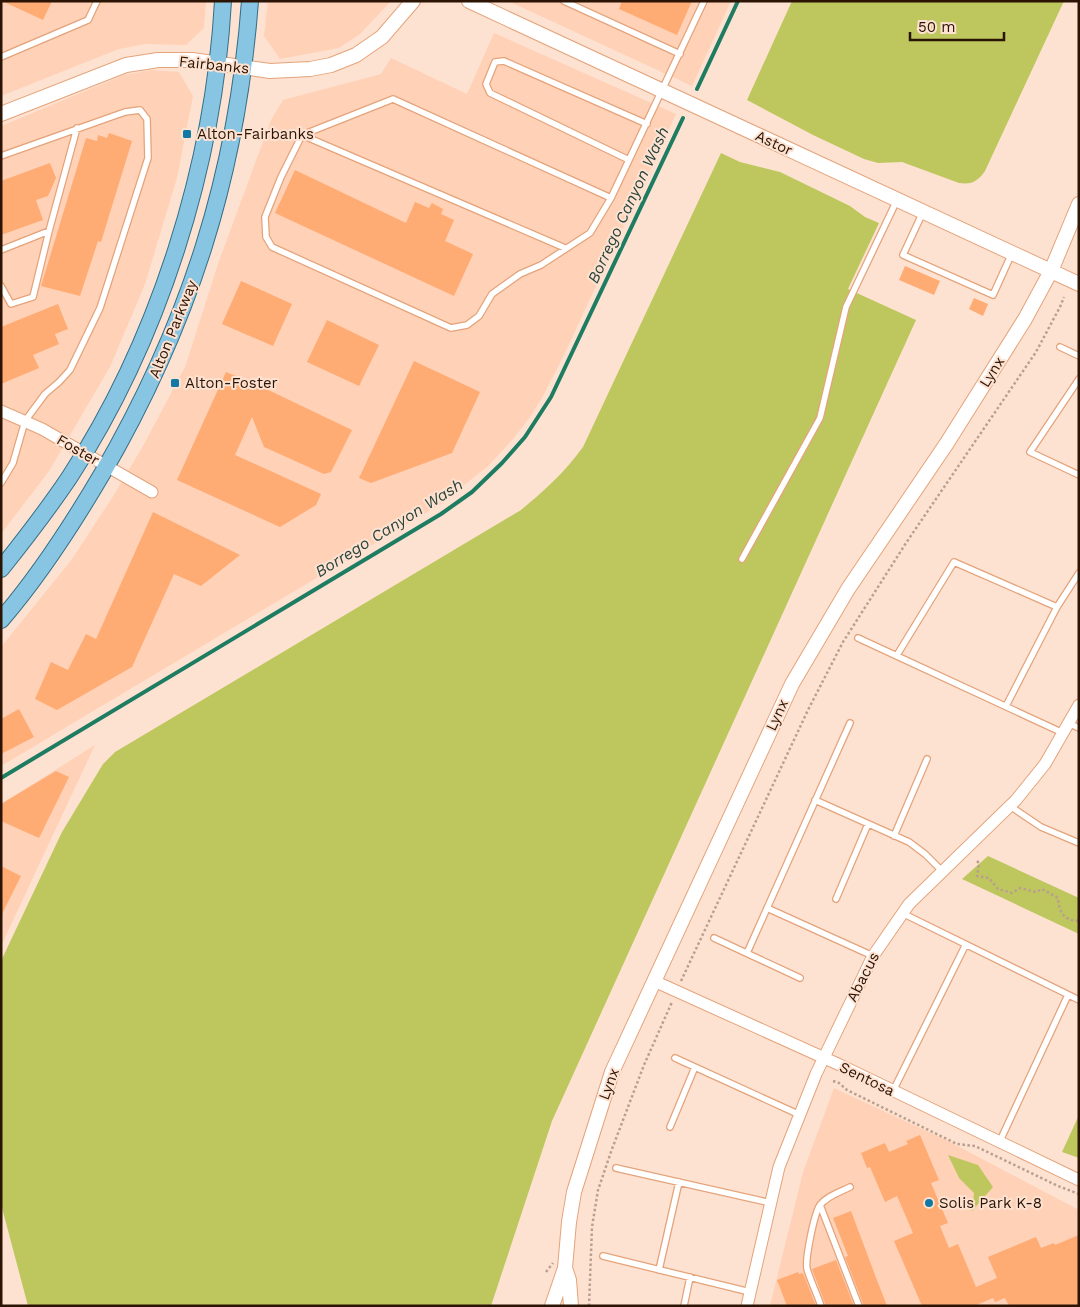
<svg xmlns="http://www.w3.org/2000/svg" width="1080" height="1307" font-family="'Work Sans',sans-serif">
	<style>
		.built { fill: #ffd1b6 }
		.green { fill: #bec75e }
		.lines { fill: none; stroke-linecap: round; stroke-linejoin: round }
		.stream { stroke: #1d7c62; stroke-width: 4 }
		.building { fill: #ffab74 }
		.service-casing { stroke: #e4a37a; stroke-width: 8 }
		.minor-casing { stroke: #e4a37a; stroke-width: 13 }
		.tertiary-casing { stroke: #e4a37a; stroke-width: 16 }
		.primary-casing { stroke: #336e87; stroke-width: 18 }
		.path { stroke: #ba9f8f; stroke-width: 2.5; stroke-dasharray: 2.5 2.5; stroke-linecap: butt }
		.service { stroke: #fff; stroke-width: 5.5 }
		.minor { stroke: #fff; stroke-width: 11 }
		.tertiary { stroke: #fff; stroke-width: 14 }
		.primary { stroke: #87c5e2; stroke-width: 16 }
		.poi-dot { fill: #1279a4; stroke: #fee2d1; stroke-width: 2 }
		.labels { text-anchor: middle; dominant-baseline: central; stroke-width: 4; stroke-linejoin: round; paint-order: stroke }
		.street-label { font-size: 15px; fill: #2b1404; stroke: #fee2d1 }
		.poi-label { font-size: 15px; fill: #2b1404; stroke: #fee2d1; text-anchor: start }
		.water-label { font-size: 16px; font-style: italic; fill: #27433a; stroke: #fee2d1 }
	</style>
	<rect width="100%" height="100%" fill="#fee2d1"/>
	<path class="built" d="M1,1H206L204,28L186,45L145,44L119,49L1,96Z
		M268,1H391L360,34L339,48L280,59L264,36Z
		M508,1H731L692,86Z
		M494,33L676,114L563,357L542,398L530,417L514,438L488,466L439,505L1,766V647L72,559L112,498L143,446L185,367L219,261L271,120L283,100L381,74L391,58L467,94Z
		M151,70L179,72L193,96L177,178L145,284L110,367L49,471L1,534V126L124,75Z
		M95,745L1,946V804Z
		M834,1088L948,1141L1079,1210V1306H770L803,1172Z"/>
	<path class="green" d="M792,1H1064L985,171C978,181 972,185 959,183L902,162L878,163L864,159L813,135L747,100Z
		M721,153L740,162L780,172L850,206L865,217L879,223L848,289L916,320L552,1121L491,1306H28L1,1204V961L62,832L103,764L115,752L521,510C544,491 565,472 583,447Z
		M988,856L1079,898V934L962,879Z
		M1079,1115V1158L1062,1152Z
		M948,1155L978,1165L993,1187L972,1211L969,1205L973,1204L974,1193L959,1178Z"/>
	<g class="lines">
		<path class="stream" d="M697,89L738,1
			M1,778L441,514L472,492L502,463L525,437L551,397L683,118"/>
	</g>
	<path class="building" d="M2,1H52L43,20Z
		M622,1H692L677,35L619,9Z
		M109,133L132,141L101,242L98,241L80,296L41,286L86,138L97,141L98,135L107,138Z
		M50,163L56,178L48,196L36,200L43,220L1,235V181Z
		M295,170L406,223L415,202L429,208L432,203L443,209L441,214L454,220L445,241L473,254L454,296L275,213Z
		M905,266L940,281L934,295L899,280Z
		M241,281L292,304L273,346L222,324Z
		M974,298L988,304L983,316L969,309Z
		M58,304L68,329L55,334L59,344L33,355L39,368L1,384V327Z
		M327,320L379,345L359,386L307,362Z
		M414,361L480,392L452,453L371,483L359,478Z
		M226,372L262,387L352,430L331,472L324,474L264,447L252,417L235,455L321,494L316,505L280,527L177,480Z
		M153,512L240,555L201,586L174,574L132,667L57,710L35,699L51,662L68,670L86,634L96,639Z
		M19,709L34,737L1,754V719Z
		M56,771L69,777L39,838L1,821V804Z
		M1,866L21,876L1,916Z
		M920,1135L939,1180L931,1183L948,1223L940,1226L949,1248L958,1244L976,1287L997,1278L988,1257L1036,1237L1041,1248L1054,1243L1055,1245L1079,1235V1306H1009L1005,1298L995,1302L993,1298L974,1306H922L894,1241L913,1233L897,1196L885,1202L870,1167L867,1168L861,1153L885,1143L889,1152L908,1144L906,1141Z
		M851,1211L875,1275L887,1306H864L845,1257L848,1256L833,1218Z
		M836,1260L854,1306H826L812,1269Z
		M798,1272L799,1274L803,1273L816,1306H787L777,1280Z"/>
	<g class="lines">
		<defs>
			<path id="service" d="M564,1L680,54
				M1,57L88,20L97,1
				M302,135L565,248
				M1,156L125,112L140,110L147,119L148,158L100,308L70,370L59,382L45,394L25,421L13,463L1,483
				M629,160L490,93L486,84L495,62L504,61L647,124
				M611,198L590,233L541,265L520,274L492,294L479,316L467,325L451,328L272,247L266,237L265,217L281,177L302,135L393,99L611,198L704,1
				M923,212L903,255L993,295L1012,253
				M1,250L49,231L77,128
				M1,286L11,304L33,297L49,231
				M1060,347L1079,356
				M1079,379L1030,452L1079,475
				M742,559L820,418L846,307L897,200
				M858,638L1063,733
				M897,655L954,562L1057,607
				M1006,706L1057,607L1079,573
				M1068,723L1079,728
				M815,800L909,842L925,854L942,871
				M1010,806L1041,827L1079,843
				M894,836L927,759
				M836,899L868,824
				M767,908L873,956
				M902,913L1079,1000
				M714,938L800,978
				M747,953L850,723
				M675,1058L800,1115
				M893,1091L965,946
				M670,1127L695,1067
				M999,1143L1068,995
				M616,1168L771,1203
				M820,1205L859,1306
				M603,1256L750,1292
				M659,1270L679,1182
				M684,1306L690,1277
				M821,1306C817,1294 811,1282 807,1269C805,1259 814,1214 820,1205C827,1196 840,1192 850,1187"/>
			<path id="minor" d="M1,411L42,429L152,492
				M654,981L840,1065L1079,1180
				M747,1306L779,1167L816,1074L873,956L909,904L1016,800L1045,764L1079,705"/>
			<path id="tertiary" d="M469,1L1079,284
				M1,114L126,65L158,60H192L270,71L310,69L331,65L356,55L382,37L413,1
				M565,1268L569,1280L571,1306
				M552,1306L565,1268L569,1222L574,1192L612,1072L792,684L848,589L947,443L1025,319L1051,271L1079,204"/>
			<path id="primary" d="M1,569C25,539 48,509 69,478C159,340 214,165 223,1
				M1,620C40,575 72,525 102,474C189,324 237,175 250,1"/>
		</defs>
		<use href="#service" class="service-casing"/>
		<use href="#minor" class="minor-casing"/>
		<use href="#tertiary" class="tertiary-casing"/>
		<use href="#primary" class="primary-casing"/>
		<path class="path" d="M977,861L979,863L977,876L989,878L998,889L1012,893L1020,888L1036,892L1042,889L1058,898C1059,911 1063,921 1079,921
			M681,981L808,710L843,642L906,543L1036,352L1060,307L1064,297
			M833,1081L839,1083L847,1090L957,1144L975,1146L1058,1186L1079,1194
			M546,1272L553,1263
			M589,1306L592,1227L598,1190L612,1149L644,1065L672,1002"/>
		<use href="#service" class="service"/>
		<use href="#minor" class="minor"/>
		<use href="#tertiary" class="tertiary"/>
		<use href="#primary" class="primary"/>
	</g>
	<g class="poi-dot">
		<rect x="182" y="129" width="10" height="10" rx="2.5"/>
		<rect x="170" y="378" width="10" height="10" rx="2.5"/>
		<circle cx="929" cy="1203" r="5"/>
	</g>
	<g class="labels">
		<g class="street-label">
			<text transform="translate(214 65) rotate(6)">Fairbanks</text>
			<text transform="translate(774 143) rotate(25)">Astor</text>
			<text transform="translate(173 329) rotate(-68)">Alton Parkway</text>
			<text transform="translate(992 372) rotate(-58)">Lynx</text>
			<text transform="translate(78 450) rotate(30)">Foster</text>
			<text transform="translate(777 715) rotate(-65)">Lynx</text>
			<text transform="translate(863 977) rotate(-63)">Abacus</text>
			<text transform="translate(867 1079) rotate(26)">Sentosa</text>
			<text transform="translate(609 1084) rotate(-70)">Lynx</text>
		</g>
		<g class="poi-label">
			<text x="197" y="134">Alton-Fairbanks</text>
			<text x="185" y="383">Alton-Foster</text>
			<text x="939" y="1203">Solis Park K-8</text>
		</g>
		<g class="water-label">
			<text transform="translate(628 205) rotate(-65)">Borrego Canyon Wash</text>
			<text transform="translate(389 528) rotate(-32)">Borrego Canyon Wash</text>
		</g>
	</g>
	<rect width="1080" height="1307" fill="none" stroke="#2b1404" stroke-width="5"/>
	<path d="M910 32v8h94v-8" fill="none" stroke="#2b1404" stroke-width="2.5"/>
	<text x="918" y="32" font-size="15" fill="#2b1404" stroke="#fee2d1" stroke-width="4" paint-order="stroke">50 m</text>
</svg>
